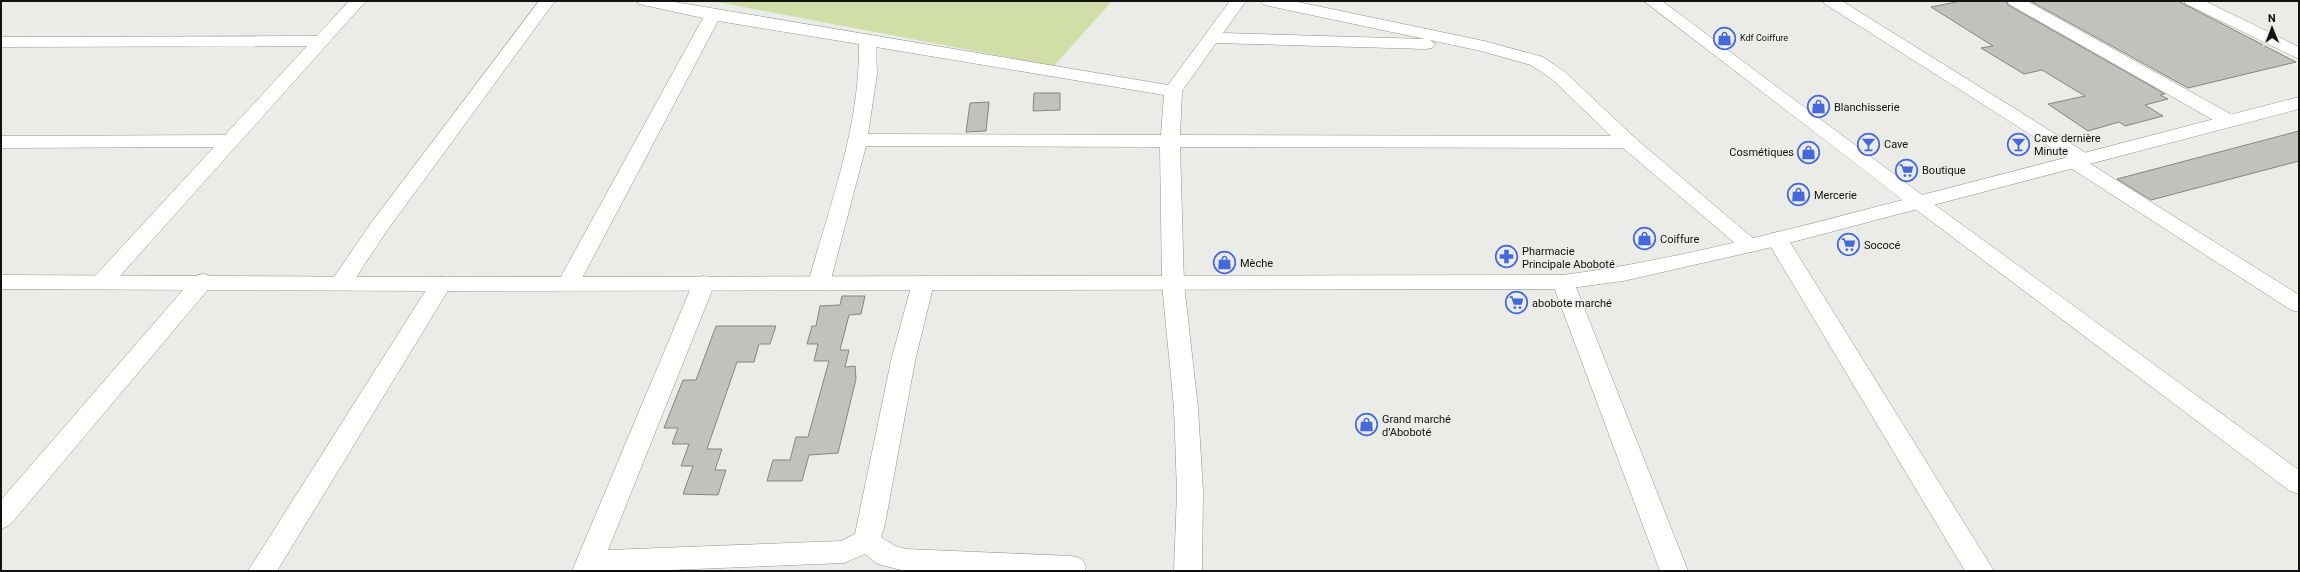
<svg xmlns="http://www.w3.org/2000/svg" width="2300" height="572" font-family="Roboto,sans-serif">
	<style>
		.green { fill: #d2dea7 }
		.building { fill: #c1c2bd; stroke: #858682 }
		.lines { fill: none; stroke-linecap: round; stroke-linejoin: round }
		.street-casing { stroke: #92938f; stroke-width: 1 }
		.secondary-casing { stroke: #92938f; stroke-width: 1 }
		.street { fill: #fff; fill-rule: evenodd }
		.secondary { fill: #fff; fill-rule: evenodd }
		.labels { text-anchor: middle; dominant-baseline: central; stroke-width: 3; stroke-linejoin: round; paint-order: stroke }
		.far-poi-label { font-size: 9px; fill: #121311; stroke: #ebece7; text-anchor: start }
		.poi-label { font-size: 11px; fill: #121311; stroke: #ebece7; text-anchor: start }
	</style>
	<rect width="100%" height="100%" fill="#ebece7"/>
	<path class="green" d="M712,1H1112L1054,66Z"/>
	<path class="building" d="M1961,1H2006L2008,5L2165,94L2160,95L2168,99L2145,105L2163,116L2125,126L2119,122L2088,131L2048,104L2085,96L2042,70L2024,74L1981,48L1993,46L1931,7Z
		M2030,1H2178L2296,62L2188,88Z
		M1034,93H1060V110L1033,111Z
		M989,102L986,131L966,132L970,103Z
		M2299,131V161L2151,200L2117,179Z
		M842,296H865L861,314L849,315L840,350H849L845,367L855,366L856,379L838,453L809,455L802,481H767L773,460H790L796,437H808L829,361H814L818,344H807L812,326H816L820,306L840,305Z
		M716,326H776L770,344H759L754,362H737L707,449H722L715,470H726L718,495L683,494L693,466H681L689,444H672L678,428H664L683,380H696Z"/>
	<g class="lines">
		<defs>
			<path id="street" d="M349,1H366L111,286L103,288L95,286L92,281L95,276L214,147L1,148V136L225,135L307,46L1,47V37L317,36Z
				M539,1H555L386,232L349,288L341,290L333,288L330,283L371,223Z
				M637,1H669L1168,85L1230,1H1246L1223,33L1425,39L1269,6L1263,4L1261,1H1293L1484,41L1543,57L1565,72L1635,138L1761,245L1757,250L1750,252L1743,250L1623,148L1180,147L1184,284L1198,408L1203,492L1202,571H1174L1177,492L1174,408L1162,284L1160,147L866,146L830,283L827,288L819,290L811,288L808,283C830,205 860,126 859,44L718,21L580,282L577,287L569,289L561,287L558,282L703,18L639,4ZM1430,40L1481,51L1531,65L1553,80L1611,136L1180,135L1182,91L1216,43L1426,49L1432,48L1435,44ZM876,47L1164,95L1161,135L868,134L877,74Z
				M1823,1H1842L2089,155L2092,159L2089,163L2299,295V312L2291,310L2066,165L2063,161L2066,157L1825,4Z
				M2007,1H2027L2236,117L2238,121L2236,125L2229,127L2222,125L2009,4Z
				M2184,1H2205L2299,47V59L2186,4Z
				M1917,195L1924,197L2299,470V494L2290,491L1910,205L1907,201L1910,197Z
				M1777,232L1784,234L1788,239L1994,571H1965L1766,239L1770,234Z
				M203,274L211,276L214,281L211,286L10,525L1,529V500L195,276Z
				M1563,275L1571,277L1574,282L1688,571H1660L1552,282L1555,277Z
				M704,276L712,278L715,283L608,550L841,541L855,534L891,361L912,283L915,278L923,276L931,278L934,283L915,361L885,524L881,537L895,546L906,549L1072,556L1082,559L1086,567L1084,571H905L878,564L865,554L844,563L645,571H572L693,283L696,278Z
				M441,277L449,279L452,284L277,571H248L433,279Z"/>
			<path id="secondary" d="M1644,1H1662L1922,195L2299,97V109L1777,246L1623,281L1563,289L441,291L1,289V275L441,277L1563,275C1678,260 1790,229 1903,200Z"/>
		</defs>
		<use href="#street" class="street-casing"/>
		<use href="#secondary" class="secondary-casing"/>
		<use href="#street" class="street"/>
		<use href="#secondary" class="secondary"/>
	</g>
	<defs>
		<symbol id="shop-ring" viewBox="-11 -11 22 22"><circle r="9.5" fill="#ebece7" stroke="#4568da" stroke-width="1.5"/><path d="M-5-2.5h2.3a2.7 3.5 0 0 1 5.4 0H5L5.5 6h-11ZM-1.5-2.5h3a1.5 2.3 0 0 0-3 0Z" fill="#4568da"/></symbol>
		<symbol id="bar-ring" viewBox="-11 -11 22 22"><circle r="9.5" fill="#ebece7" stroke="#4568da" stroke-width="1.5"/><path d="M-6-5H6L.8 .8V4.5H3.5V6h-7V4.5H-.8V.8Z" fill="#4568da"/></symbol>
		<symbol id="supermarket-ring" viewBox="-11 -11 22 22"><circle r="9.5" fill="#ebece7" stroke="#4568da" stroke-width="1.5"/><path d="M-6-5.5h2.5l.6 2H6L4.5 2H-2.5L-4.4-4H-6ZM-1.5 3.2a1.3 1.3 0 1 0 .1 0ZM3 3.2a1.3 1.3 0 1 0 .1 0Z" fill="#4568da"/></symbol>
		<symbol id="pharmacy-ring" viewBox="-11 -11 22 22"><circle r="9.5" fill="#ebece7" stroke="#4568da" stroke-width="1.5"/><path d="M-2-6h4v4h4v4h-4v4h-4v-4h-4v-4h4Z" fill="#4568da"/></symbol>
	</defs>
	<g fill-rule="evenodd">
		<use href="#shop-ring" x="1712" y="26" width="25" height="25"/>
		<use href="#shop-ring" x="1806" y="94" width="25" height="25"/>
		<use href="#bar-ring" x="1856" y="132" width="25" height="25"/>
		<use href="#bar-ring" x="2006" y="132" width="25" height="25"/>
		<use href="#shop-ring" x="1796" y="140" width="25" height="25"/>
		<use href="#supermarket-ring" x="1894" y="158" width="25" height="25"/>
		<use href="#shop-ring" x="1786" y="182" width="25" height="25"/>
		<use href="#shop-ring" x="1632" y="226" width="25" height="25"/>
		<use href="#supermarket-ring" x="1836" y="232" width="25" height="25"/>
		<use href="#pharmacy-ring" x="1494" y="244" width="25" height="25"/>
		<use href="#shop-ring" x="1212" y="250" width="25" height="25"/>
		<use href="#supermarket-ring" x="1504" y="290" width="25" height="25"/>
		<use href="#shop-ring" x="1354" y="412" width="25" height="25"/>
	</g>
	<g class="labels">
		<g class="far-poi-label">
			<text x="1740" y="38">Kdf Coiffure</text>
		</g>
		<g class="poi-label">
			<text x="1834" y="107">Blanchisserie</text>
			<text x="2034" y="138">Cave dernière<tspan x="2034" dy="13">Minute</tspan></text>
			<text x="1884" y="144">Cave</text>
			<text x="1794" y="152" text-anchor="end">Cosmétiques</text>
			<text x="1922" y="170">Boutique</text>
			<text x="1814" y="195">Mercerie</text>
			<text x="1660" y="239">Coiffure</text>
			<text x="1864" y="245">Sococé</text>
			<text x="1522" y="251">Pharmacie<tspan x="1522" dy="13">Principale Aboboté</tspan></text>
			<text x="1240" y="263">Mèche</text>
			<text x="1532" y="303">abobote marché</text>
			<text x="1382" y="419">Grand marché<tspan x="1382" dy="13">d’Aboboté</tspan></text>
		</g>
	</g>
	<rect width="2300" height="572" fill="none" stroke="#121311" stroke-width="4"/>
	<g transform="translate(2272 28) rotate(359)" stroke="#ebece7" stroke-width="3" paint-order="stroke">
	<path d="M0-3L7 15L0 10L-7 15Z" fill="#121311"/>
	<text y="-6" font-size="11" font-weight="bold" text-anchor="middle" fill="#121311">N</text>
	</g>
</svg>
